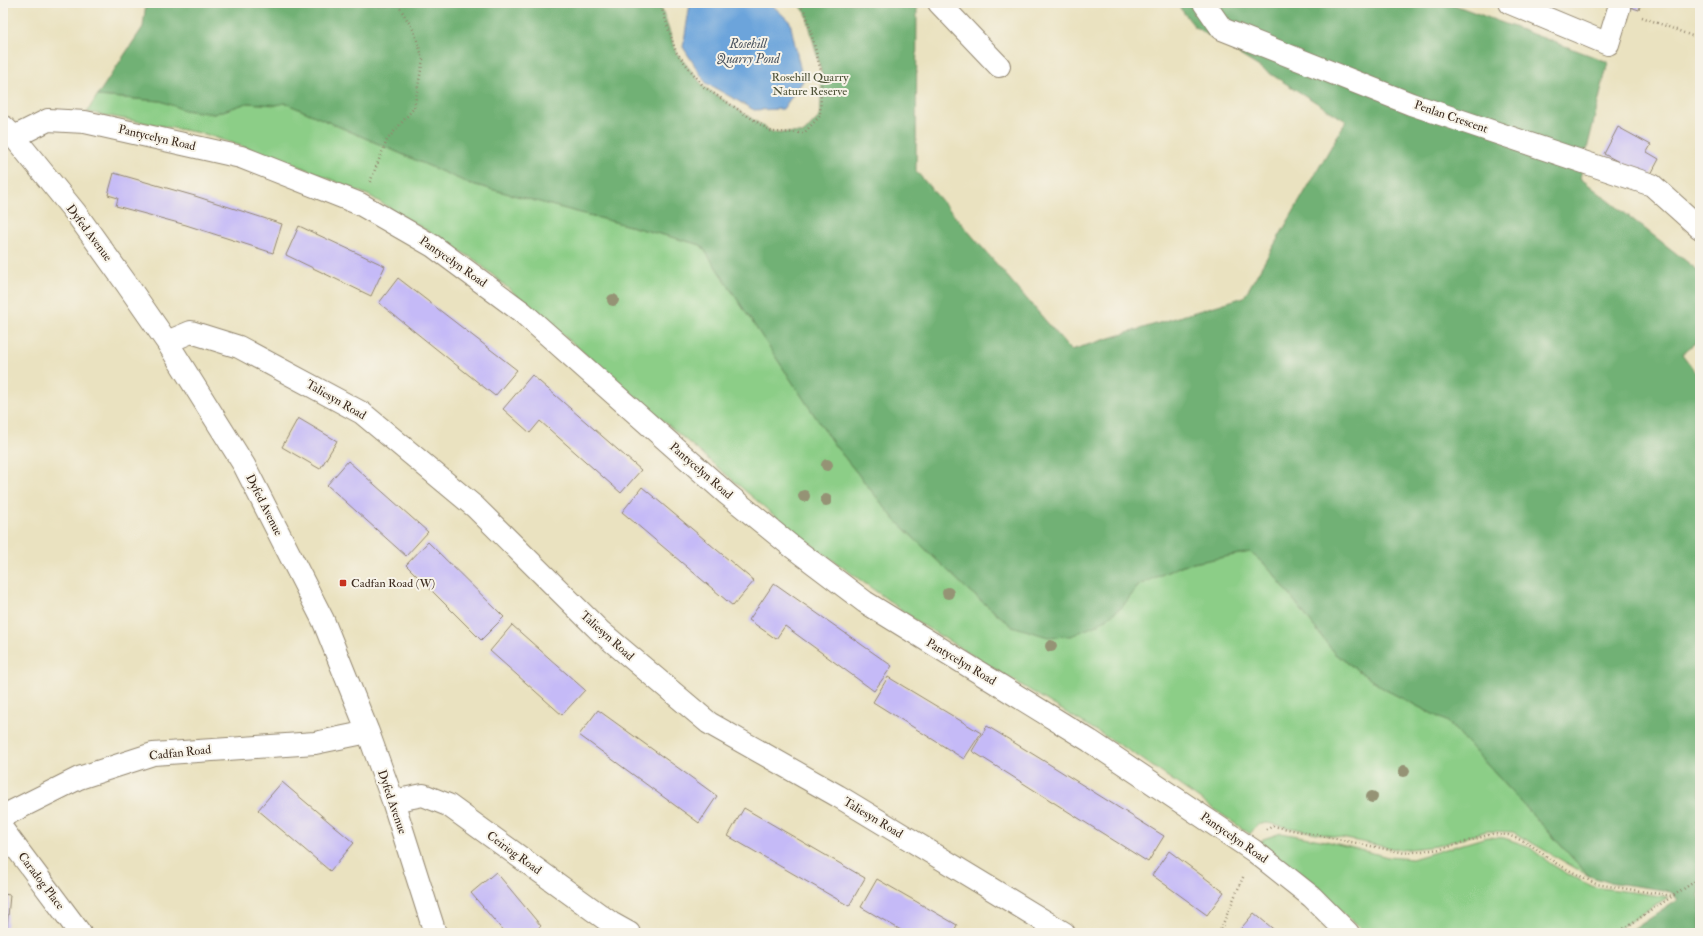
<svg xmlns="http://www.w3.org/2000/svg" width="1703" height="936" font-family="'IM FELL Double Pica',serif">
	<style>
		.green { fill: #8cce87; stroke: #647c52 }
		.forest { fill: #71b174; stroke: #566e49 }
		.water { fill: #6ca4db; stroke: #54677c }
		.building { fill: #c5baf7 }
		.lines { fill: none; stroke-linecap: round; stroke-linejoin: round }
		.minor-casing { stroke: #92866f; stroke-width: 24 }
		.path { stroke: #92866f; stroke-width: 2.5; stroke-dasharray: 1 3; stroke-linecap: butt }
		.minor { stroke: #fff; stroke-width: 22 }
		.tree { fill: #959375 }
		.poi-dot { fill: #c8321e; stroke: #f7f3e8; stroke-width: 1.5 }
		.labels { text-anchor: middle; dominant-baseline: central; stroke-width: 4; stroke-linejoin: round; paint-order: stroke }
		.park-label { font-size: 12px; fill: #4f5338; stroke: #f7f3e8 }
		.street-label { font-size: 12px; fill: #3b2a1e; stroke: #f7f3e8 }
		.poi-label { font-size: 12px; fill: #3b2a1e; stroke: #f7f3e8; text-anchor: start }
		.water-label { font-size: 13px; font-style: italic; fill: #4c5560; stroke: #f7f3e8 }
	</style>
	<rect width="100%" height="100%" fill="#f7f3e8"/>
	<filter id="ink" filterUnits="userSpaceOnUse"><feTurbulence type="fractalNoise" baseFrequency=".025" numOctaves="2"/><feDisplacementMap in="SourceGraphic" scale="8" xChannelSelector="R" yChannelSelector="G"/><feConvolveMatrix kernelMatrix="1 2 1 2 8 2 1 2 1" color-interpolation-filters="sRGB"/></filter>
	<filter id="wash" filterUnits="userSpaceOnUse"><feTurbulence type="fractalNoise" baseFrequency=".012" numOctaves="4" result="noise"/><feDisplacementMap in="SourceGraphic" scale="16" xChannelSelector="R" yChannelSelector="G"/><feGaussianBlur stdDeviation="0.9" result="paint"/><feColorMatrix in="noise" values="0 0 0 0 0 0 0 0 0 0 0 0 0 0 0 0 0 1.4 0 .05"/><feComposite in="paint" operator="in"/></filter>
	<g filter="url(#wash)">
		<rect width="100%" height="100%" fill="#eae2c0"/>
		<path class="green" d="M97,96L161,101L184,110L214,114L247,103L276,105L285,103L468,183L701,245L833,443L895,520L967,589L1012,626L1122,607L1139,585L1183,565L1250,552L1270,569L1335,654L1384,689L1448,722L1589,876L1513,832L1486,831L1437,846L1401,850L1267,823L1257,825L1250,834L1136,755L921,624L790,529L475,260L370,196L289,162L205,134L87,112Z
			M1281,833L1326,841L1388,857L1412,859L1487,837L1504,838L1528,846L1551,864L1573,877L1594,887L1668,897L1612,933H1366L1261,842L1263,839Z"/>
		<path class="forest" d="M146,3H660L676,52L704,87L772,132L804,133L820,116L822,75L806,13L798,3H917L916,171L1071,350L1244,297L1346,121L1195,27L1176,3H1449L1608,62L1580,178L1700,272V339L1682,354L1700,378V933H1628L1678,900L1671,891L1608,882L1589,876L1448,722L1384,689L1335,654L1270,569L1250,552L1183,565L1139,585L1122,607L1099,624L1071,636L1048,637L1012,626L967,589L895,520L833,443L701,245L468,183L285,103L276,105L247,103L214,114L184,110L161,101L97,96L143,27Z"/>
		<path class="water" d="M691,3H770L790,22L803,81L783,109L754,110L706,83L683,47L690,4Z"/>
		<g id="blocks">
			<path class="building" d="M1619,3H1641L1639,10Z
				M1618,127L1651,145L1647,152L1659,159L1649,178L1604,154Z
				M114,173L195,196L282,224L273,253L186,225L116,206L118,198L108,195Z
				M299,226L385,266L371,296L286,255Z
				M398,278L517,370L495,396L379,303Z
				M532,375L641,470L621,493L540,421L530,433L503,409Z
				M298,418L337,441L320,469L282,447Z
				M348,461L428,532L406,556L327,485Z
				M642,487L754,581L733,606L622,512Z
				M428,542L504,617L481,640L406,565Z
				M774,583L892,666L874,691L785,626L776,639L749,620Z
				M512,625L585,690L562,715L490,651Z
				M888,677L981,733L964,759L873,702Z
				M598,710L717,796L699,823L579,735Z
				M987,726L1049,764L1164,836L1148,862L972,751Z
				M282,782L354,843L330,871L258,810Z
				M744,808L865,878L849,906L728,836Z
				M1169,851L1224,892L1207,915L1152,875Z
				M496,872L541,926L532,933H505L471,893Z
				M877,879L957,925L953,933H906L861,907Z
				M3,894L10,895L7,927H3Z
				M1254,913L1278,933H1237Z"/>
		</g>
	</g>
	<g filter="url(#ink)">
		<use href="#blocks" fill-opacity="0" stroke="#92866f" stroke-width="1"/>
		<g class="lines">
			<defs>
				<path id="minor" d="M939,3L999,66
					M1204,3L1222,29L1411,104L1652,185L1700,228
					M1510,3L1608,44L1619,8
					M4,127L14,137L75,212L126,283L167,342L244,465L323,620L368,732L393,801L435,933
					M14,137L48,120L85,122L241,157L360,204L433,246L522,312L727,494L791,546L865,602L1090,741L1254,851L1312,897L1348,933
					M167,342L191,332L239,347L362,413L475,507L601,632L709,723L838,796L1064,933
					M393,801L423,795L448,805L611,923L629,933
					M3,816L79,778L153,754L315,743L368,732
					M3,830L80,933"/>
			</defs>
			<use href="#minor" class="minor-casing"/>
			<path class="path" d="M660,3L676,52L704,87L772,132L804,133L820,116L822,75L806,13L798,3
				M1642,17L1700,39
				M370,182L387,140L414,108L423,59L414,31L397,3
				M1266,830L1273,826L1405,853L1441,849L1492,834L1508,835L1528,843L1557,864L1596,884L1673,896
				M1219,933L1244,875
				M1617,933L1700,878"/>
			<use href="#minor" class="minor"/>
		</g>
		<g class="tree">
			<circle cx="613" cy="300" r="6"/>
			<circle cx="827" cy="465" r="6"/>
			<circle cx="804" cy="496" r="6"/>
			<circle cx="826" cy="500" r="6"/>
			<circle cx="948" cy="593" r="6"/>
			<circle cx="1051" cy="646" r="6"/>
			<circle cx="1404" cy="771" r="6"/>
			<circle cx="1372" cy="797" r="6"/>
		</g>
	</g>
	<rect class="poi-dot" x="339" y="579" width="8" height="8" rx="2"/>
	<g class="labels">
		<g class="park-label">
			<text x="810" y="77">Rosehill Quarry<tspan x="810" dy="14">Nature Reserve</tspan></text>
		</g>
		<g class="street-label">
			<text transform="translate(1451 117) rotate(19)">Penlan Crescent</text>
			<text transform="translate(157 138) rotate(13)">Pantycelyn Road</text>
			<text transform="translate(89 233) rotate(53)">Dyfed Avenue</text>
			<text transform="translate(453 262) rotate(35)">Pantycelyn Road</text>
			<text transform="translate(336 400) rotate(30)">Taliesyn Road</text>
			<text transform="translate(701 471) rotate(41)">Pantycelyn Road</text>
			<text transform="translate(264 505) rotate(63)">Dyfed Avenue</text>
			<text transform="translate(607 636) rotate(42)">Taliesyn Road</text>
			<text transform="translate(961 662) rotate(31)">Pantycelyn Road</text>
			<text transform="translate(180 753) rotate(-6)">Cadfan Road</text>
			<text transform="translate(392 802) rotate(71)">Dyfed Avenue</text>
			<text transform="translate(873 818) rotate(31)">Taliesyn Road</text>
			<text transform="translate(1234 838) rotate(35)">Pantycelyn Road</text>
			<text transform="translate(514 853) rotate(36)">Ceiriog Road</text>
			<text transform="translate(41 881) rotate(53)">Caradog Place</text>
		</g>
		<g class="poi-label">
			<text x="351" y="583">Cadfan Road (W)</text>
		</g>
		<g class="water-label">
			<text x="748" y="44">Rosehill<tspan x="748" dy="15">Quarry Pond</tspan></text>
		</g>
	</g>
	<rect width="1703" height="936" fill="none" stroke="#f7f3e8" stroke-width="16"/>
</svg>
